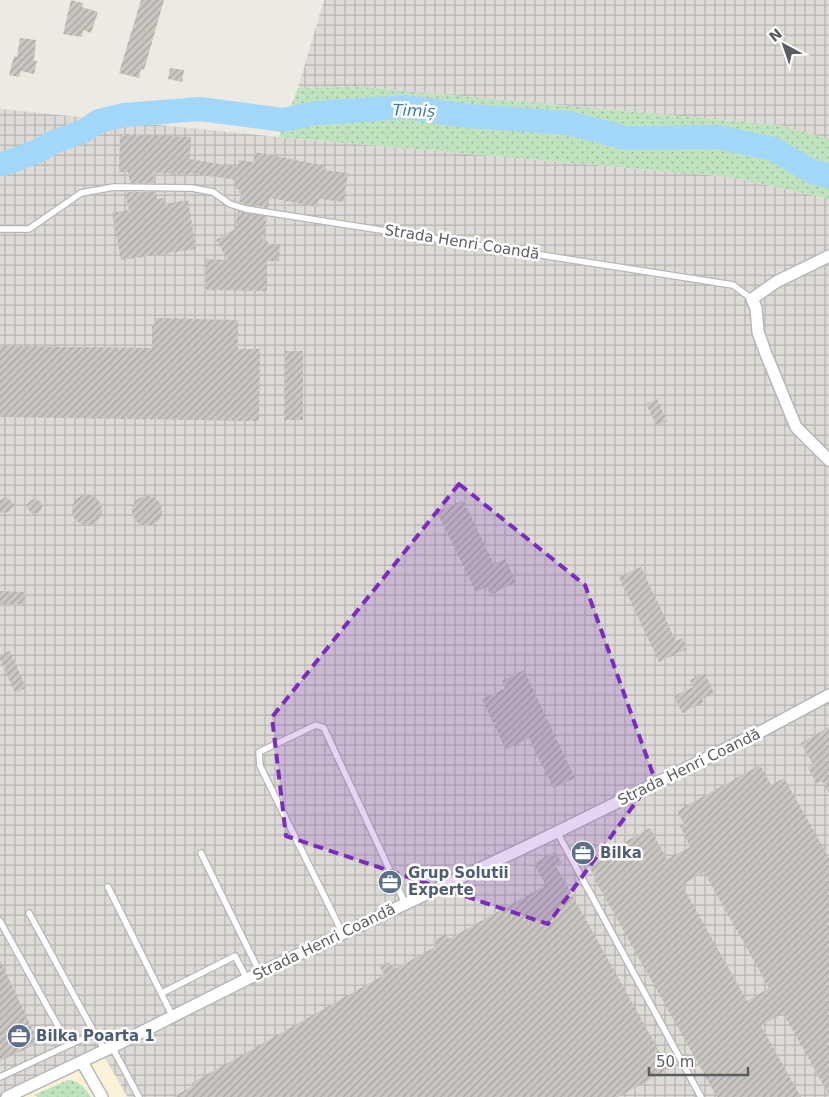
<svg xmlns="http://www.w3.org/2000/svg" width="829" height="1097" viewBox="0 0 829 1097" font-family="'DejaVu Sans',sans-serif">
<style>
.commercial{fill:#fcf2d7}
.industrial{fill:url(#industrial-grid)}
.grass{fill:url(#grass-dots)}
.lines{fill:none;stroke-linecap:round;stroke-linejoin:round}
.river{stroke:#a3d7fa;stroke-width:24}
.building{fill:url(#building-hatch);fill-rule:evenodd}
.service-casing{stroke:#b4b8bc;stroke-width:8}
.minor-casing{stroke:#b4b8bc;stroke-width:14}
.service{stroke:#fff;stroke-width:5.5}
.minor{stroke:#fff;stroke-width:11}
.marked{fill:#7b2cbf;fill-opacity:0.2;stroke:#7b2cbf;stroke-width:4;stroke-dasharray:10 6;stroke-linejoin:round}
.labels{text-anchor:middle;stroke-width:5;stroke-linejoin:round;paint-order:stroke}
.street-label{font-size:15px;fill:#5a5e62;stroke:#fff}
.service-label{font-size:15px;font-weight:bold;fill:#4e5e75;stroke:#fff;text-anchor:start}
.water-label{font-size:16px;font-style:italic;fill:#4278ab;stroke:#fff}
</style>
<defs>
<pattern id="industrial-grid" width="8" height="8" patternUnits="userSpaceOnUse" patternTransform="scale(1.25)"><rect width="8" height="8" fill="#dedbd6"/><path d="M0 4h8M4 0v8" fill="none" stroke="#b7b5b1"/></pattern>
<pattern id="grass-dots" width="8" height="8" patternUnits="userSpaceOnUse" patternTransform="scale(1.25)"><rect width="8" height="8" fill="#c0e3bf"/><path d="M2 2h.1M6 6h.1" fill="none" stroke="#9fbb9f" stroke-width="1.8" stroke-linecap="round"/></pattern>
<pattern id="building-hatch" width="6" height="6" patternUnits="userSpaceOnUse" patternTransform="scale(1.25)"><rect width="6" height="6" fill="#cac6c1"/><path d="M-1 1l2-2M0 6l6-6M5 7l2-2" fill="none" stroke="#a7a4a0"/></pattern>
</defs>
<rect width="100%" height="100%" fill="#eceae2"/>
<!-- commercial -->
<polygon class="commercial" points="101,1051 126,1097 8,1097"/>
<!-- industrial -->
<g class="industrial">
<polygon points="324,0 829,0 829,139 778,125 362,87 298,88"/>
<polygon points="0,109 279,137 730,177 829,199 829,1097 128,1097 101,1051 8,1097 0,1097"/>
</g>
<!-- grass -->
<g class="grass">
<polygon points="362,87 779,125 829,139 829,199 730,177 279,137 298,88"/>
<path d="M 68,1080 C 78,1080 86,1088 91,1097 L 38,1097 L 34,1095 Z"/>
</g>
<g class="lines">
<!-- river -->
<polyline class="river" points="0,164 7,163 40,150 53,142 82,132 99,121 124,115 200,109 283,120 317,113 406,107 468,116 568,123 626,138 718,137 773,149 813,172 829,176"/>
</g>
<!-- building -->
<g class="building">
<polygon points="71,0 83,3 82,7 98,12 91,33 83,30 82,37 63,34"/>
<polygon points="141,0 164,0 144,70 141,69 139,78 119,73"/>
<polygon points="20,38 36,40 34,60 37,61 34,74 21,71 19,77 9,75 14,56 17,57"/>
<polygon points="170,68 184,70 182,82 168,79"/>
<polygon points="120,134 191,137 190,159 238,167 239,160 253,162 255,152 325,166 324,170 348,173 344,202 319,199 318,207 270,198 268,208 247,204 239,202 241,193 238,193 239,189 235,189 236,180 189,173 189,174 153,173 155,183 130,183 128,172 119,172"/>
<polygon points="131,192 156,192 157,199 164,198 165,204 188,200 196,249 121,260 112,213 129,210 125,193"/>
<polygon points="238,211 267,217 263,241 268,241 268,244 280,244 279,261 267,261 267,291 206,290 206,259 228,260 216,240 235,229"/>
<polygon points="156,318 238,320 238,349 260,349 259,421 0,417 0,346 152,348 152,324 156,325"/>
<polygon points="285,351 303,351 303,420 284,420"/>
<polygon points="657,399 667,421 657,426 646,404"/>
<circle cx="87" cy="510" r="15"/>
<circle cx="147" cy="511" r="15"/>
<polygon points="5,498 9,499 14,505 9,512 0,513 0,500"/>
<polygon points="33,499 39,501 42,504 42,510 37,514 31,513 26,505"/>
<polygon points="463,500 494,564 505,559 516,582 490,595 487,587 476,592 437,512"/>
<polygon points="641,567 676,641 682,638 687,649 659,662 619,577"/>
<polygon points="0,591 25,592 25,604 0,604"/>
<polygon points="10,651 26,688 15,693 0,659 0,655"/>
<polygon points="524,670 575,778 553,788 529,738 506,750 482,699 506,688 502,681"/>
<polygon points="705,673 714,693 702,699 704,702 682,713 674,696 693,687 690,680"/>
<polygon points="829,727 829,793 822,781 817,784 808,768 813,765 801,743"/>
<path d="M 760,765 L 771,785 L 784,778 L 829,858 L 829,1095 L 783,1013 L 761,1026 L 801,1097 L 717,1097 L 595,880 L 596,879 L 587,863 L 650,828 L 667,859 L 690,847 L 680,826 L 684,824 L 677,811 ZM 704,872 L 769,988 L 747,1001 L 682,885 Z"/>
<polygon points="555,851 562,863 556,866 669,1069 618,1097 173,1097 193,1086 192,1083 384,975 380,967 389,962 395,969 437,946 434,940 446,934 449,939 546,885 534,864"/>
<polygon points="0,960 39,1043 0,1061"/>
</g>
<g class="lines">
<!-- service casing -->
<g class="service-casing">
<g id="service">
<polyline points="0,229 29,229 81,193 114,187 192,188 213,192 230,204 246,209 733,285 752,299"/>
<polyline points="557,832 701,1097"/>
<polyline points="201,853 260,973"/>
<polyline points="108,887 173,1017"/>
<polyline points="29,913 95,1034"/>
<polyline points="0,921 63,1035 68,1041 73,1043 95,1034 105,1050"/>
<polyline points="343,934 260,766 259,752 316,725 324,728 405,903"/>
<polyline points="162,993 235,956 247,979"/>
<polyline points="112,1047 139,1097"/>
<polyline points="0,1077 73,1043"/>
</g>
</g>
<!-- minor casing -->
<g class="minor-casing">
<g id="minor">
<polyline points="829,256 776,282 752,299 756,308 758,332 766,354 796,427 829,460"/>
<polyline points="82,1062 102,1097"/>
<polyline points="7,1097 112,1047 247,979 557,832 762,731 829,695"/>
</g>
</g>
<!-- service -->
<use href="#service" class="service"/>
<!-- minor -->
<use href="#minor" class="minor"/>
</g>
<!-- marked area -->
<path class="marked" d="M 459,484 L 585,585 L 654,777 L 548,924 L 286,836 L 272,717 Z"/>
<!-- icons -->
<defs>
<g id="office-disc" transform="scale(1.25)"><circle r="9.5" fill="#5c6f8a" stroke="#fff"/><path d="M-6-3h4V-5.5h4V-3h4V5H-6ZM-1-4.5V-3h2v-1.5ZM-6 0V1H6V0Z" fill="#fff"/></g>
</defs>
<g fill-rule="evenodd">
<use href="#office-disc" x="583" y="853"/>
<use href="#office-disc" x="390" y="882"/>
<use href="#office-disc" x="19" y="1036"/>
</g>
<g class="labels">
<!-- street labels -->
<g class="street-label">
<text transform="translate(462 242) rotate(9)" y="5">Strada Henri Coandă</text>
<text transform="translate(689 767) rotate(-26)" y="5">Strada Henri Coandă</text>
<text transform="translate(324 942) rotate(-26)" y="5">Strada Henri Coandă</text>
</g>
<!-- service labels -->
<g class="service-label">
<text x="600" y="858">Bilka</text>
<text x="408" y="878">Grup Solutii<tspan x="408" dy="17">Experte</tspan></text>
<text x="36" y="1041">Bilka Poarta 1</text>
</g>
<!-- water labels -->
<g class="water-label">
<text transform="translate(414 110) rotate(2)" y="6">Timiș</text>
</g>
</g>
<!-- north arrow -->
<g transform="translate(784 45) rotate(320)" stroke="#ffffff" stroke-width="4" paint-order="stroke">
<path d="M0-4L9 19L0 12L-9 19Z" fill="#5a5e62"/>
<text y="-8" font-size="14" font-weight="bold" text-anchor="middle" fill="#5a5e62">N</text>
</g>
<!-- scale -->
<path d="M649 1067v8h99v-8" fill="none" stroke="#5a5e62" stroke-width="2.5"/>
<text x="656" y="1067" font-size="15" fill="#5a5e62" stroke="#ffffff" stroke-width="4" paint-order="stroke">50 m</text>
</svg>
